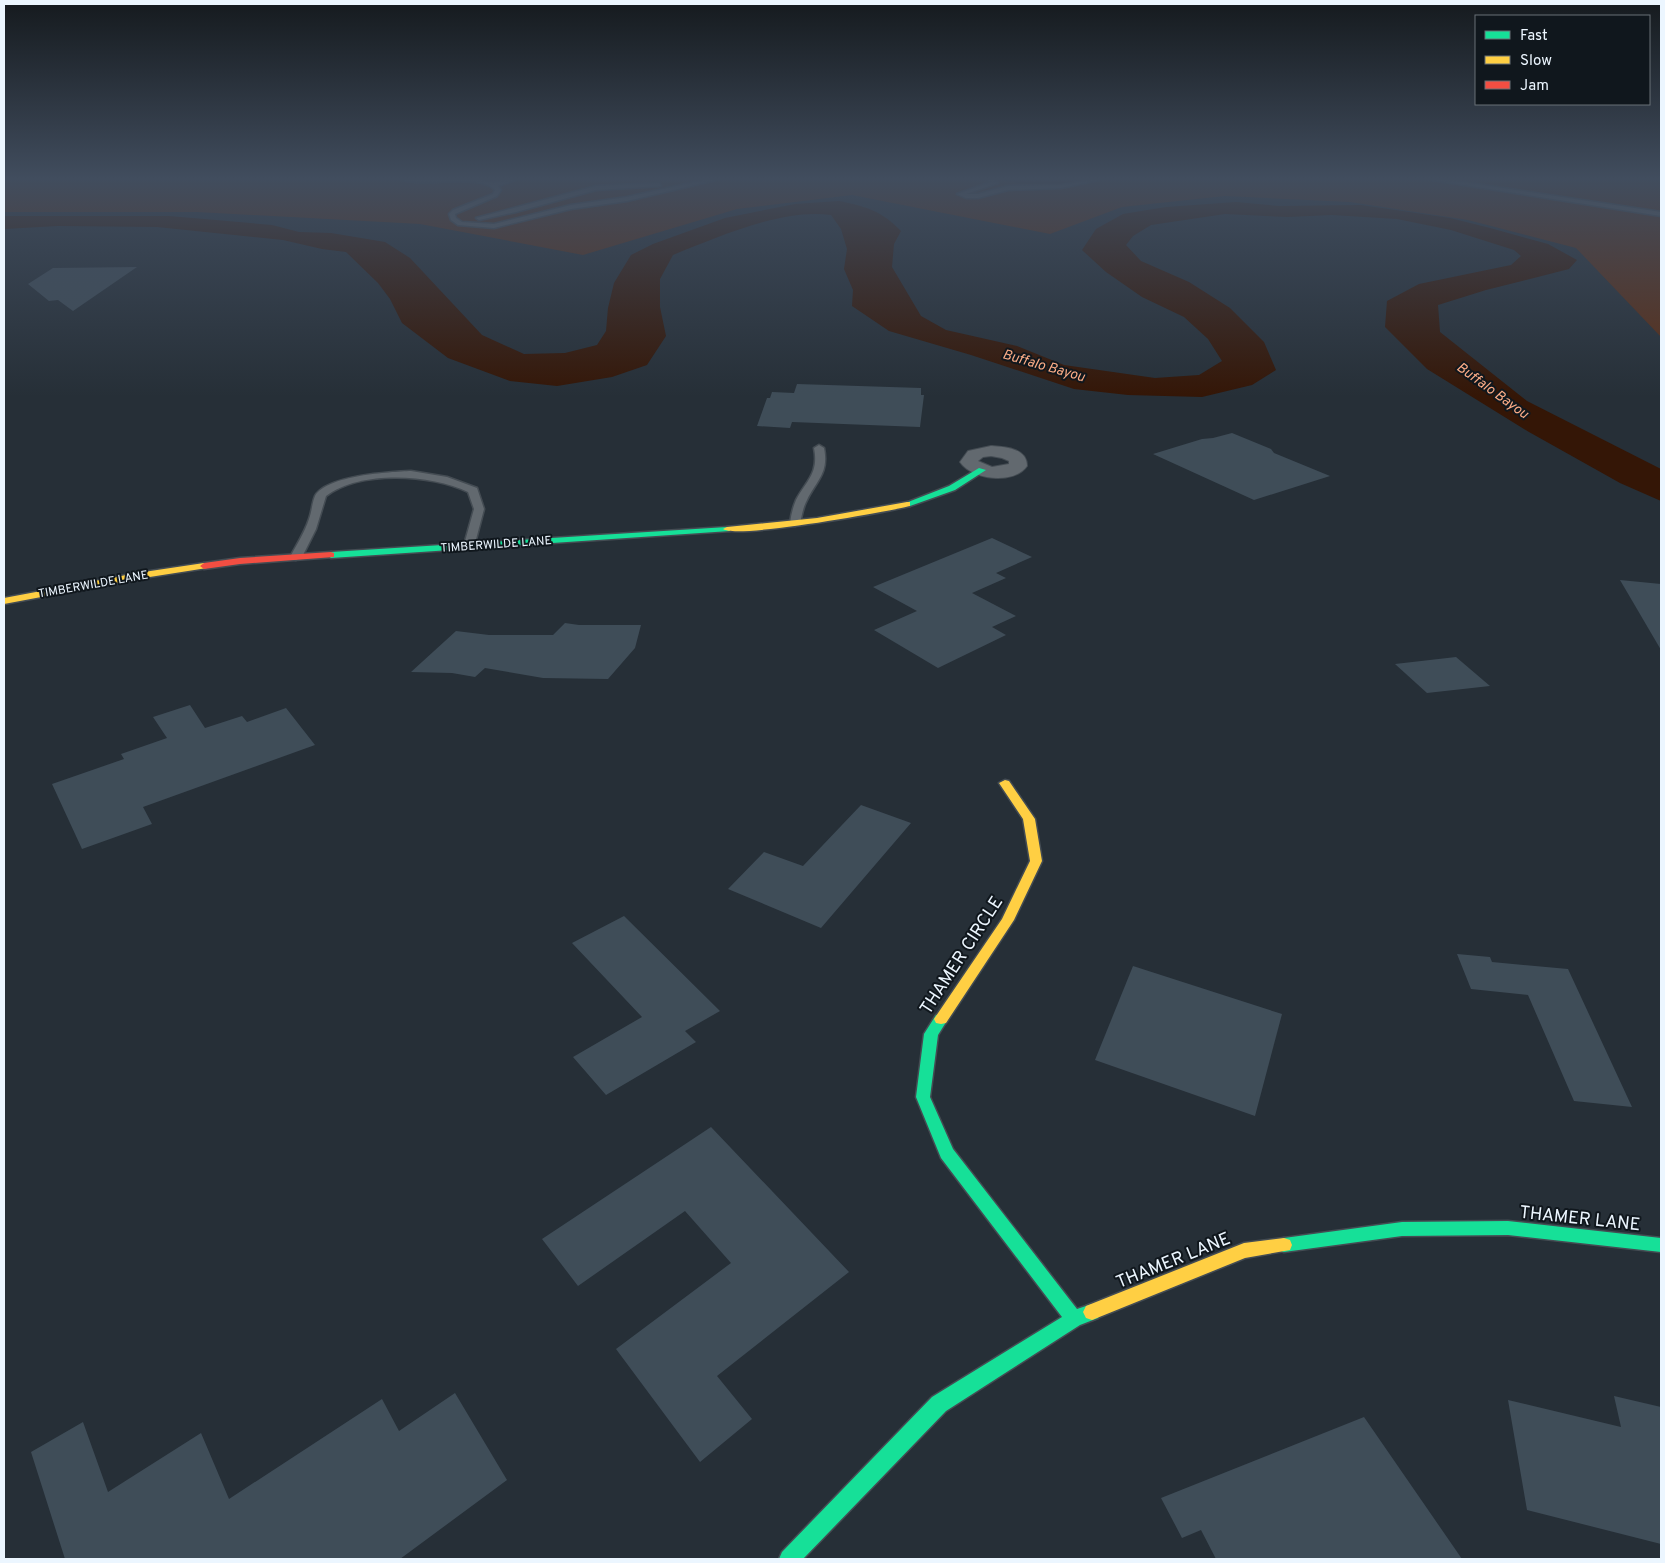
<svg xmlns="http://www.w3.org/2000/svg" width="1665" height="1563" viewBox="0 0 1665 1563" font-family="Overpass,sans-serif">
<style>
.green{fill:#5b2c13}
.water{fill:#341606}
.building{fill:#3f4d58}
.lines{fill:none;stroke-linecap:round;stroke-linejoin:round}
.lane-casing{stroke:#444c53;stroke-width:3}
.street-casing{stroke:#444c53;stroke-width:2}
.fast-casing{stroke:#444c53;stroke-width:3}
.slow-casing{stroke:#444c53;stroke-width:3}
.jam-casing{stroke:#444c53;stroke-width:3}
.lane{fill:#62696f;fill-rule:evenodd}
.street{fill:#62696f;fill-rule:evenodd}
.fast{fill:#16e098;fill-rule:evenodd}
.slow{fill:#ffcf43;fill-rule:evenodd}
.jam{fill:#f24e42;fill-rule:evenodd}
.labels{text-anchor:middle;stroke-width:4;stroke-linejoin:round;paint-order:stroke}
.far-street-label{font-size:12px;fill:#ecf6ff;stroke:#10171d}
.far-water-label{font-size:14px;font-style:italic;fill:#fdad87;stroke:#10171d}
.near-street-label{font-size:18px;fill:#ecf6ff;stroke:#10171d}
</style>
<rect width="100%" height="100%" fill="#262f37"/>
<!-- green -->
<polygon class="green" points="4,178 1661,178 1661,337 1576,248 1468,220 1350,202 1225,196 1122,207 1050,234 852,195 737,209 583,255 420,224 197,212 4,212"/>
<!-- water -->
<g class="water">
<path d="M 995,178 L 1086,178 C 1069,189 1014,185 995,178 Z"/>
<path d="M 839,201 C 865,206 882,211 901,231 L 894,244 L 892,267 L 921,316 L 946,330 L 1017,346 L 1064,365 L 1155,378 L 1199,375 L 1222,361 L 1208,339 L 1184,317 L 1142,297 L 1106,272 L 1082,250 L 1096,229 L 1123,214 L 1166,207 L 1236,202 L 1279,206 L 1361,205 L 1450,218 L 1490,228 L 1548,244 L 1577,260 L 1569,269 L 1486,290 L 1438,305 L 1440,332 L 1527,401 L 1661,469 L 1661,501 L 1620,483 L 1529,432 L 1427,369 L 1385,327 L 1387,301 L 1419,284 L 1511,265 L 1521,256 L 1514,250 L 1451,230 L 1397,219 L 1332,215 L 1287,217 L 1225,214 L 1151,225 L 1133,236 L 1126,245 L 1141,261 L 1189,282 L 1230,308 L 1264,342 L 1276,370 L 1252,385 L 1202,397 L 1128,395 L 1074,389 L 971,355 L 889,331 L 852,306 L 853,290 L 844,269 L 847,249 L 841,229 L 831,215 C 783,208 718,237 673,255 L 660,279 L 660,307 L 666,336 L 647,365 L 612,377 L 557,386 L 510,381 L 448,358 L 402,323 L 390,299 L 378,283 L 346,252 L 322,249 L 283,240 L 157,227 L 58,226 L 4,229 L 4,216 L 169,216 L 272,225 L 299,232 L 331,233 L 385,242 L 410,258 L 482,335 L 524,354 L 565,353 L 597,345 L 606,331 L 608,308 L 614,283 L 631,255 L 653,244 L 725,218 L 795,204 Z"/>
</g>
<!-- building -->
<g class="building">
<polygon points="137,267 73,311 58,300 49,301 28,284 53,268"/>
<polygon points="797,384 921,388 921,395 924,395 920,427 792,422 790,428 757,426 767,398 770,398 772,392 794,393"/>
<polygon points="1232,433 1271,449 1274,453 1330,476 1254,500 1153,454 1202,439 1213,438"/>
<polygon points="992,538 1032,557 996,573 1006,578 972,593 1016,616 992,627 1006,635 938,668 874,630 917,611 873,587"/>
<polygon points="1620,580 1661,584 1661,650"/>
<polygon points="565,623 579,625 641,625 635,648 608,679 543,678 485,668 475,677 452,673 411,672 456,631 489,635 553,635"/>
<polygon points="1456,657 1490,686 1427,693 1395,664"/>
<polygon points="190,705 205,728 242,716 247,722 286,708 315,745 143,807 152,824 82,849 52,784 124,759 121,754 167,738 153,717"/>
<polygon points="861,805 911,823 821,928 728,889 764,852 803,866"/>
<polygon points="624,916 720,1011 685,1031 696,1042 606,1095 573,1057 642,1017 572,943"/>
<polygon points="1457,954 1490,957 1492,962 1568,969 1632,1107 1574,1101 1528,995 1471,989"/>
<polygon points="1133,966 1282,1014 1255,1116 1095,1060"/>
<polygon points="711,1127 849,1272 717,1376 752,1419 700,1462 616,1349 731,1263 685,1211 578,1286 542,1239"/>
<polygon points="455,1393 507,1480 400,1559 65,1559 31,1452 83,1422 108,1492 201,1433 229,1499 382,1399 399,1431"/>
<polygon points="1614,1396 1661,1407 1661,1544 1527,1510 1508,1400 1621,1427"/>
<polygon points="1364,1417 1462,1559 1216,1559 1201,1530 1182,1538 1161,1498"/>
</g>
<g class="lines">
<!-- lane casing -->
<g class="lane-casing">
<g id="lane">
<path d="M 396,178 L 470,178 L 494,183 L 511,178 L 520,178 L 498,186 L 501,190 L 497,196 L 455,214 L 456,218 L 462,222 L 494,224 L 571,205 L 627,197 L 713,178 L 724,178 L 627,201 L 571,209 L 494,228 L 458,225 L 451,220 L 449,214 L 453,210 L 493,194 L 495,190 C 481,172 419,189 396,178 Z"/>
<polygon points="986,178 993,178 998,183 966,194 978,194 1008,186 1061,185 1107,178 1061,188 1008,190 978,198 966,198 957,194 991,182"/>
<polygon points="1420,178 1436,178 1661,212 1661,216"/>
<polygon points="659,183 661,186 596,190 516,212 479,220 476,218 596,186"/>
<path d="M 819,445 L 824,448 C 829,473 817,480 807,500 C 803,507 802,515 800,523 L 795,526 L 791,525 L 790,523 C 791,515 793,507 796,500 C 807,480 819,473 814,448 Z"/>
<path d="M 411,471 L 447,477 L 477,488 L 484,509 L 474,547 L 466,547 L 464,545 L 474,509 L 468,492 C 431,474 360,470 326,496 L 316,529 L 302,557 L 296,560 L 292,559 L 290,557 C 297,544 305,532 309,519 C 312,511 312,503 315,496 C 327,475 390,472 411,471 Z"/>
</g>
</g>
<!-- street casing -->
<g class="street-casing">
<path id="street" d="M 991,446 C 1005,447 1027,448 1027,466 C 1014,485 972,480 960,462 L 968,451 ZM 991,456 L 1002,458 L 1009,461 L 1009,464 L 992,467 L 978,461 L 983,457 Z"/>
</g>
<!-- fast casing -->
<g class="fast-casing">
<g id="fast">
<polygon points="979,468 986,470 955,490 910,506 903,504 949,486"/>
<polygon points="727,527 730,527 730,531 331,558 327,555 331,552"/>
<polygon points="941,1014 946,1015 948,1019 938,1035 930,1097 953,1149 1077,1309 1092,1304 1098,1306 1101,1312 1098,1318 1080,1325 946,1411 803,1559 779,1559 782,1552 932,1397 1062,1317 941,1158 916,1097 924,1034 936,1015"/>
<polygon points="1508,1221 1661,1238 1661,1252 1508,1235 1402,1236 1284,1252 1278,1250 1276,1245 1278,1240 1284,1238 1402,1222"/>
</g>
</g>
<!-- slow casing -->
<g class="slow-casing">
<g id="slow">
<path d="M 907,502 L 910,502 L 910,506 C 886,512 736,539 723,529 L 727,527 L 817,518 Z"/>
<polygon points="204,563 208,566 207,568 137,579 4,604 4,598 137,573"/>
<polygon points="1005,780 1009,781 1035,819 1042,861 1014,920 946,1023 941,1024 936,1023 934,1019 1002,919 1030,861 1023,819 999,783"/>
<polygon points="1284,1238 1290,1240 1292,1245 1290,1250 1245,1258 1092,1320 1086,1318 1083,1312 1086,1306 1244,1243"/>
</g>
</g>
<!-- jam casing -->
<g class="jam-casing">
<polygon id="jam" points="331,552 334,553 334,557 240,564 204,569 200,566 204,563 240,558"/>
</g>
<!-- lane -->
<use href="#lane" class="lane"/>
<!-- street -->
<use href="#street" class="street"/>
<!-- fast -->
<use href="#fast" class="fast"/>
<!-- slow -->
<use href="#slow" class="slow"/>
<!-- jam -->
<use href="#jam" class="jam"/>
</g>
<!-- sky -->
<linearGradient id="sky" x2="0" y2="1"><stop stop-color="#151a1e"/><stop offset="0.45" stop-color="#414d5e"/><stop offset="1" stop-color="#414d5e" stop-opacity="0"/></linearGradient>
<rect width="1665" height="397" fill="url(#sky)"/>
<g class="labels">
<!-- far-street labels -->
<g class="far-street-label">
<text transform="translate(496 544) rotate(-4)" y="4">TIMBERWILDE LANE</text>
<text transform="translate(93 584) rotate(-10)" y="4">TIMBERWILDE LANE</text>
</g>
<!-- far-water labels -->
<g class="far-water-label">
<text transform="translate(1044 365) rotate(16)" y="5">Buffalo Bayou</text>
<text transform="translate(1493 390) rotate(36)" y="5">Buffalo Bayou</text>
</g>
<!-- near-street labels -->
<g class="near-street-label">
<text transform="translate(961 955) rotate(-57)" y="6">THAMER CIRCLE</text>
<text transform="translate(1580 1218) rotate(6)" y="6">THAMER LANE</text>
<text transform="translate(1173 1260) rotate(-22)" y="6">THAMER LANE</text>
</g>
</g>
<!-- border -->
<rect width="1665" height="1563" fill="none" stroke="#ecf6ff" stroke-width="10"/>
<!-- legend -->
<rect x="1475" y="15" width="175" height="90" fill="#10171d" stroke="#687077"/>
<rect x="1485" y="31" width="25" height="8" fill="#16e098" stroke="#687077"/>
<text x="1520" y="40" font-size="15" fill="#ecf6ff">Fast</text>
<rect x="1485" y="56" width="25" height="8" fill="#ffcf43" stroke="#687077"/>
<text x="1520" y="65" font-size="15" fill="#ecf6ff">Slow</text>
<rect x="1485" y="81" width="25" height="8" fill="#f24e42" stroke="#687077"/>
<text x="1520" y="90" font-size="15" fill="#ecf6ff">Jam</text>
</svg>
